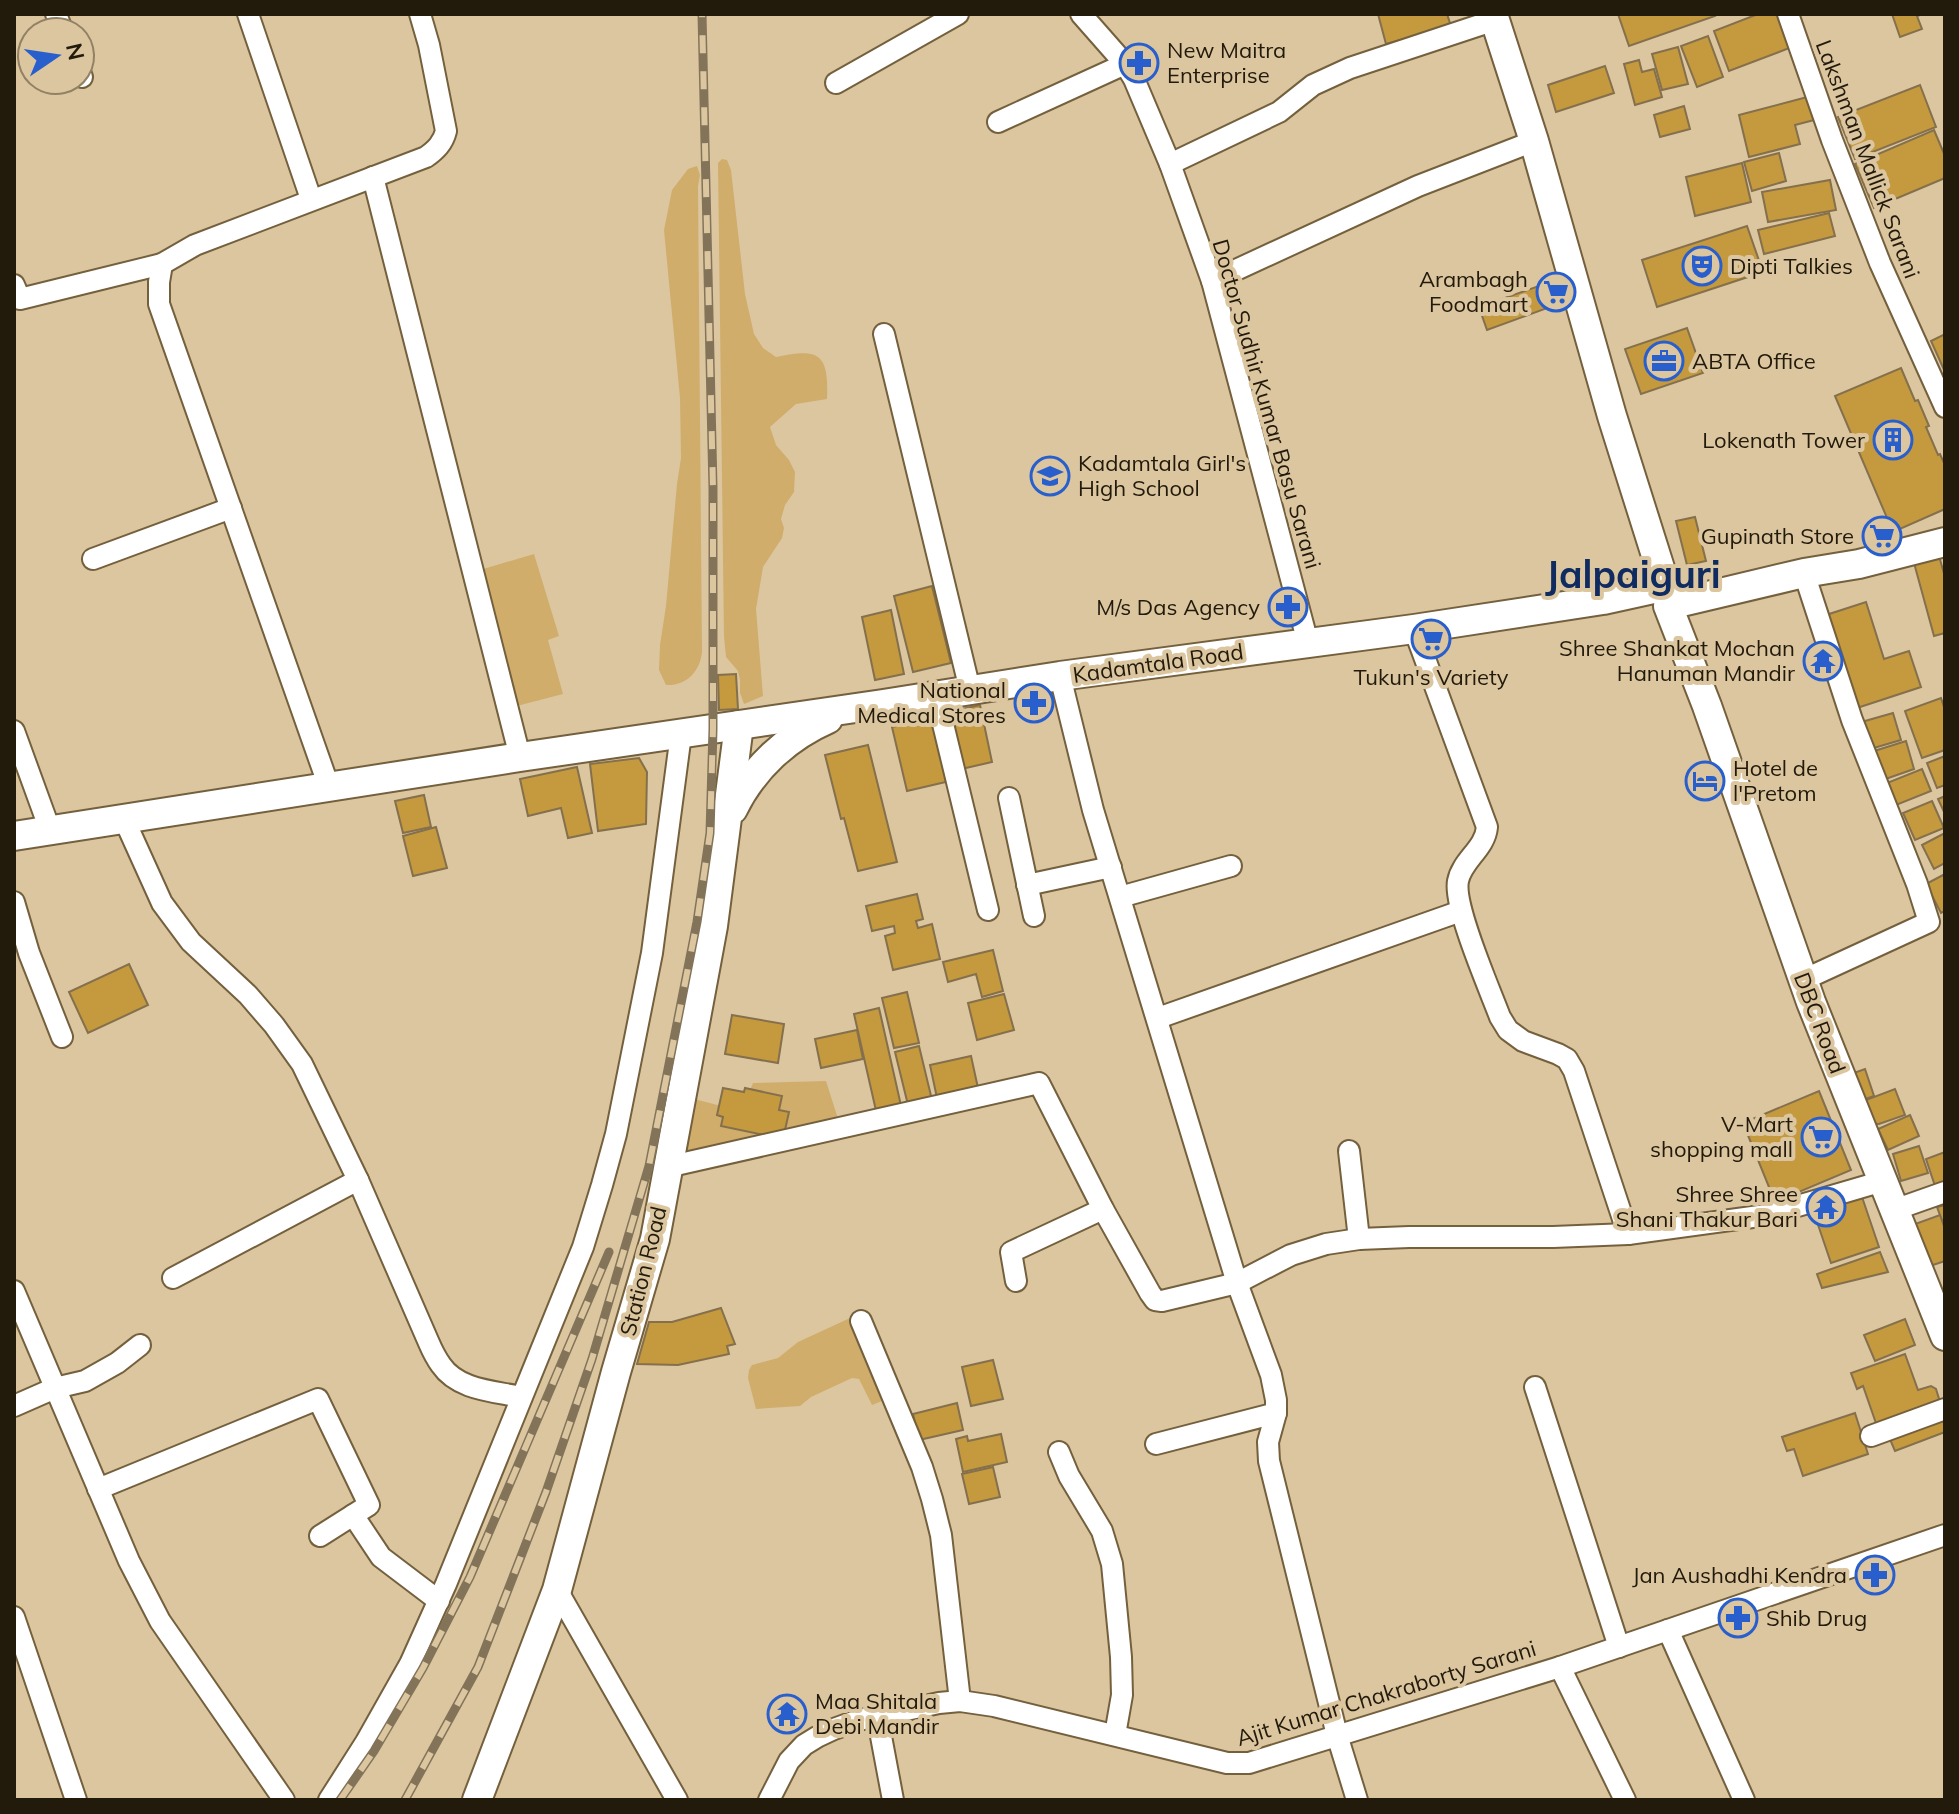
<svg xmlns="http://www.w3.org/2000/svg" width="1959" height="1814" viewBox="0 0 1959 1814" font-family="Mulish,sans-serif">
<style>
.green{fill:#d0ad6b}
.building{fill:#c5993e;stroke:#84704c;stroke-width:2}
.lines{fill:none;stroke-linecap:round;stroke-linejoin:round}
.street-casing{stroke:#74603d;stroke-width:24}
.secondary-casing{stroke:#74603d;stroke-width:32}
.street{stroke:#fff;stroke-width:20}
.secondary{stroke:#fff;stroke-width:28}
.rail-casing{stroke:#837459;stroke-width:9}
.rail{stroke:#dcc6a0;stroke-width:6;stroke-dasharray:18;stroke-linecap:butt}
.labels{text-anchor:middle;stroke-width:8;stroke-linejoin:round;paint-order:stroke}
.poi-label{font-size:22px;fill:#221a0b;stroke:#dcc6a0;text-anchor:end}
.street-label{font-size:22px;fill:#221a0b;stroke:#dcc6a0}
.town-label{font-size:38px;font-weight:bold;fill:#102b60;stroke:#dcc6a0}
</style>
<rect width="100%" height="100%" fill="#dcc6a0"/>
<!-- green -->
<g class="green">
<path d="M 722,159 L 727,160 L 731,170 L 745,294 L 754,334 L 763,348 L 776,357 C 819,348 829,353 827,399 L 796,404 L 770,427 L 776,445 L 789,460 L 795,472 L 794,492 L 785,505 L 781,519 L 784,528 L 782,538 L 763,567 L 756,609 L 763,696 L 744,704 L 740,693 L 740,680 L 738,671 L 726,657 L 724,637 L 718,163 Z"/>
<path d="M 697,166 L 700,175 L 698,186 L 702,652 C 700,671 687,686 666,685 L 659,670 L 660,645 L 666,606 L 677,484 L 681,458 L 680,398 L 664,230 L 672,190 L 688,169 Z"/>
<polygon points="534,554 559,636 548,640 563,694 513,707 480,570"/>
<polygon points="826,1081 840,1125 680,1162 694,1099 741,1111 753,1083"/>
<polygon points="850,1318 853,1318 887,1399 872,1405 859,1379 852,1378 811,1397 800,1406 756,1409 748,1378 749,1370 752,1365 778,1358 798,1342"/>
</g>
<!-- building -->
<g class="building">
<polygon points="1378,14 1447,14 1451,26 1386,44"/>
<polygon points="1618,14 1714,14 1715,16 1629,46"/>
<polygon points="1758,14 1779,14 1792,47 1729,71 1714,31"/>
<polygon points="1892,14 1923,14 1917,16 1922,29 1900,37"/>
<polygon points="1708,36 1723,77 1697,87 1681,46"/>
<polygon points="1678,47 1688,84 1662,90 1652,54"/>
<polygon points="1639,60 1642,72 1654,69 1662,97 1635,105 1624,64"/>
<polygon points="1605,66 1614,93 1556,112 1548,85"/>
<polygon points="1920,85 1936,127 1855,159 1838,117"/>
<polygon points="1811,96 1818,119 1795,125 1800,144 1749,157 1739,115"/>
<polygon points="1684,106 1690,129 1660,137 1654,115"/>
<polygon points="1934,130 1945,156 1945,178 1874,208 1855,164"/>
<polygon points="1779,153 1786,181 1752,191 1744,162"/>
<polygon points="1742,163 1751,202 1695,216 1686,177"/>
<polygon points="1830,180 1836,210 1768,222 1762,192"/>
<polygon points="1829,213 1835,236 1764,254 1758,230"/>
<polygon points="1747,226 1763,272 1657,307 1642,260"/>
<polygon points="1553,281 1561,303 1487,330 1479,307"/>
<polygon points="1687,328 1703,373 1641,394 1625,349"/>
<polygon points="1945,334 1945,372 1931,341"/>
<polygon points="1901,368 1915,401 1918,400 1929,426 1926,427 1938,455 1940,454 1945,465 1945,509 1893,532 1835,396"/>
<polygon points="1695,517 1706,561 1687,565 1676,521"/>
<polygon points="1939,556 1945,577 1945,633 1934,636 1914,563"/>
<polygon points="932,586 951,663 913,672 894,596"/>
<polygon points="1866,602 1884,659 1909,651 1921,687 1854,709 1823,616"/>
<polygon points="891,610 904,674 875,680 862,617"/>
<polygon points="736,674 738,709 719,710 718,675"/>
<polygon points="1941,698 1945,710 1945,750 1922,758 1905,711"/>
<polygon points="980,705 992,762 957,770 945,713"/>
<polygon points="1893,713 1901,740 1867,750 1858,723"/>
<polygon points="936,717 950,781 907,791 892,727"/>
<polygon points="1906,741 1914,769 1880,781 1871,752"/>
<polygon points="868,745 897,862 858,871 844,818 841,819 825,755"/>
<polygon points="1945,756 1945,785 1937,788 1927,763"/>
<polygon points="639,758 647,772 646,824 598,831 590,764"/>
<polygon points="577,767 592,833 568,838 561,808 528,816 520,779"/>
<polygon points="1922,769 1931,791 1891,807 1882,785"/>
<polygon points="424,795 431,827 403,833 395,801"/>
<polygon points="1945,796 1945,814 1938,799"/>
<polygon points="1932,801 1944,828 1915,840 1903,813"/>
<polygon points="436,827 447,868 413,876 403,836"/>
<polygon points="1945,833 1945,863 1934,869 1922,845"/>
<polygon points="1945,874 1945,911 1941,913 1926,884"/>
<polygon points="917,894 923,919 916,921 918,928 932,924 940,959 893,970 885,936 895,933 894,926 872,931 866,906"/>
<polygon points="993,950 1003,991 982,997 976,974 948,982 943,962"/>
<polygon points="129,964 148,1005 88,1033 69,992"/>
<polygon points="907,992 919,1043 894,1048 882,998"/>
<polygon points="1004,994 1014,1030 977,1040 968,1003"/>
<polygon points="879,1008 902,1110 877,1115 854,1014"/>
<polygon points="732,1015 784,1024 778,1063 725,1054"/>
<polygon points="857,1030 863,1059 821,1068 815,1039"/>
<polygon points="919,1046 932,1100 908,1105 895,1052"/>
<polygon points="971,1056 978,1088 937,1098 930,1065"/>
<polygon points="1865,1069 1874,1096 1857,1102 1848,1075"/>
<polygon points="723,1088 744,1092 745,1088 782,1096 779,1110 789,1112 783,1139 721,1126 723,1117 717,1115"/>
<polygon points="1895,1089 1905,1115 1879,1124 1865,1123 1858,1103"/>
<polygon points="1819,1091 1851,1170 1775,1202 1743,1123"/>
<polygon points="1910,1115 1919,1136 1888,1150 1878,1129"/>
<polygon points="1919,1146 1928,1173 1901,1181 1893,1154"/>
<polygon points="1945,1152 1945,1182 1935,1186 1926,1159"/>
<polygon points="1861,1194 1879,1247 1831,1263 1813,1210"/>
<polygon points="1945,1205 1945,1229 1937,1207"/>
<polygon points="1940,1215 1945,1229 1945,1261 1930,1266 1915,1224"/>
<polygon points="1880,1252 1888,1272 1822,1288 1817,1274"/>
<polygon points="721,1308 735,1344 727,1346 729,1354 678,1365 637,1364 649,1322 672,1322"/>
<polygon points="1905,1319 1915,1345 1875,1361 1864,1335"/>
<polygon points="1905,1354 1918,1390 1931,1386 1936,1389 1940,1402 1878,1429 1863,1386 1857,1389 1851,1373"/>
<polygon points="993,1360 1003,1399 971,1406 962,1367"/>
<polygon points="957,1403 963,1430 919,1440 913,1414"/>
<polygon points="1855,1413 1868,1454 1803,1476 1794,1449 1787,1451 1782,1437"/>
<polygon points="1942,1416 1945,1423 1945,1432 1895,1451 1889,1437"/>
<polygon points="1001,1434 1007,1462 963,1472 956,1439 967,1436 968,1441"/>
<polygon points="993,1467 1000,1497 969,1504 962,1474"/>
</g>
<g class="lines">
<!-- street casing -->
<g class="street-casing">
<g id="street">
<polyline points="56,14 63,32"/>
<polyline points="248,14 311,199"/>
<polyline points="1081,14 1125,64 1134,79 1170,164 1212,281 1308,643"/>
<polyline points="1788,14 1832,140 1880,263 1945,407"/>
<polyline points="80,72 82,77"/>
<polyline points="836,83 958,14"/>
<polyline points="998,122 1125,64"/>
<polyline points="1170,164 1279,112 1313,85 1350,68 1495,20"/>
<polyline points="373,177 520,757"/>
<polyline points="1212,281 1418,186 1534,141"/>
<polyline points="14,285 20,299 162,264"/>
<polyline points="884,334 970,690"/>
<polyline points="93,559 231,508"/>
<path d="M 1414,629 L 1487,827 C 1485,849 1462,860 1458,881 C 1453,906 1490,990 1500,1017 L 1508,1030 L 1523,1041 L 1558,1054 L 1567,1059 L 1574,1071 L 1628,1234"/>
<polyline points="1060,676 1093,810 1237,1283 1271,1375 1276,1400 1276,1413 1268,1442 1269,1461 1337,1735 1357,1800"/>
<polyline points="936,695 988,910"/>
<polyline points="14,731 50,830"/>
<path d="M 329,787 L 159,304 L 159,282 L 162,264 L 195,245 L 426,157 C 436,150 443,143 446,131 L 429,45 L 420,14"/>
<polyline points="1009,798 1034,916"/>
<path d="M 124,819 L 162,903 L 191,942 L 248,995 L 274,1025 L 302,1064 L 358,1180 L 429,1343 C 432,1350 436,1358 441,1365 C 458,1390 493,1391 521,1397"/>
<polyline points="1027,885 1111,867"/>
<polyline points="1120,897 1231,866"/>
<polyline points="14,902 29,953 62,1037"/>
<polyline points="1803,980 1929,922 1917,884 1852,720 1804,573"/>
<polyline points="1158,1018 1461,911"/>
<polyline points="1349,1151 1359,1239"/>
<polyline points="667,1167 1039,1083 1103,1209 1150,1293 1155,1300 1162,1301 1237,1283 1291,1255 1326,1244 1359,1239 1409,1237 1553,1237 1628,1234 1767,1215 1883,1181"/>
<polyline points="1894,1210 1945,1192"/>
<polyline points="173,1278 358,1180"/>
<polyline points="1016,1281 1011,1252 1103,1209"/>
<polyline points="14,1291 129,1561 160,1621 284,1800"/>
<polyline points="861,1321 922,1467 932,1499 941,1535 960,1701"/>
<polyline points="1535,1387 1619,1647"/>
<polyline points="14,1406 55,1388 85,1381 117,1363 140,1345"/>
<polyline points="1871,1436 1945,1409"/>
<polyline points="1156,1444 1276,1413"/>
<polyline points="1059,1452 1069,1476 1102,1531 1112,1564 1121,1657 1122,1695 1115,1735"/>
<polyline points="98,1489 318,1399 369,1505 320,1536"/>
<polyline points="353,1515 381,1557 439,1601"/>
<polyline points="557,1590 677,1800"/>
<polyline points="14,1617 76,1800"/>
<polyline points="1668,1630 1744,1800"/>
<polyline points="1560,1667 1625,1800"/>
<polyline points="877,1715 893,1800"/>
<polyline points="329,1800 366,1742 410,1664 446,1584 583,1247 602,1185 616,1134 652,953 681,734"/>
<polyline points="769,1800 789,1761 804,1745 817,1737 834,1729 859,1720 939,1703 960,1701 994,1706 1227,1763 1249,1763 1560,1667 1945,1535"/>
</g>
</g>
<!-- secondary casing -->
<g class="secondary-casing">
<g id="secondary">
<polyline points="1493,14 1534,141 1612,416 1665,584"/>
<polyline points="1682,602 1804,573 1859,564 1945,542"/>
<polyline points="1668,606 1707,706 1811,1002 1945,1336"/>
<path d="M 733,809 C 753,768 787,737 828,719"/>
<polyline points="14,836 520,757 883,704 1060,676 1414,629 1603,600 1662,587"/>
<polyline points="477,1800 557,1590 616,1372 655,1239 713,926 739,725"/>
</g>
</g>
<!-- street -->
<use href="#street" class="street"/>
<!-- secondary -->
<use href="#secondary" class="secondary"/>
<!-- rail casing -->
<g class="rail-casing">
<g id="rail">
<polyline points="340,1800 374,1751 423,1668 470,1577 609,1252"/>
<polyline points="405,1800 478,1667 546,1492 592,1359 649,1166 697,922 710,833 713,729 713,488 702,14"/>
</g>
</g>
<!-- rail -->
<use href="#rail" class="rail"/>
</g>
<!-- icons -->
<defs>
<g id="pharmacy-ring" transform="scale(2)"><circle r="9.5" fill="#dcc6a0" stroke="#295fcd" stroke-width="1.5"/><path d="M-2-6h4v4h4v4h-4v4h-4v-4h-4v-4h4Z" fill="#295fcd"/></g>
<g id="theatre-ring" transform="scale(2)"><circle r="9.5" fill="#dcc6a0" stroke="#295fcd" stroke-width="1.5"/><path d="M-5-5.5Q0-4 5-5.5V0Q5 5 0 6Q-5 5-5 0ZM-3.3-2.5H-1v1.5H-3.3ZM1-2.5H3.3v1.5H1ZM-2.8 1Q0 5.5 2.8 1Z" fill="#295fcd"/></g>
<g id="supermarket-ring" transform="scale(2)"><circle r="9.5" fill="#dcc6a0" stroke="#295fcd" stroke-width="1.5"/><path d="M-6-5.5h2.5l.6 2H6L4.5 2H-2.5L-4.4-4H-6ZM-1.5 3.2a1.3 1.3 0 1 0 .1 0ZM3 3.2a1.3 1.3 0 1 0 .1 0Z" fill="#295fcd"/></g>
<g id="office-ring" transform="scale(2)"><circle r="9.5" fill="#dcc6a0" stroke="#295fcd" stroke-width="1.5"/><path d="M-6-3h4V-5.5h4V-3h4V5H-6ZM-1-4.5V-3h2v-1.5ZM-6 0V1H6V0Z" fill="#295fcd"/></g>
<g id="building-ring" transform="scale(2)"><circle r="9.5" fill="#dcc6a0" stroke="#295fcd" stroke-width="1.5"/><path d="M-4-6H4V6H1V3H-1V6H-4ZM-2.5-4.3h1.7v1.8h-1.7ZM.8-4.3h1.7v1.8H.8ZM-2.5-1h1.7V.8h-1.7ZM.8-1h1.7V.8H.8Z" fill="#295fcd"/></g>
<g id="school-ring" transform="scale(2)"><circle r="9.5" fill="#dcc6a0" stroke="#295fcd" stroke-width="1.5"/><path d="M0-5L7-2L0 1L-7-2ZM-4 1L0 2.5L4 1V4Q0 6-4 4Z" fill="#295fcd"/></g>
<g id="temple-ring" transform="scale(2)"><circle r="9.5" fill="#dcc6a0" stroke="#295fcd" stroke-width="1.5"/><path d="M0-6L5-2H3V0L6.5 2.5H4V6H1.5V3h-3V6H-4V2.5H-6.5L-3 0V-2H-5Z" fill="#295fcd"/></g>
<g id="hotel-ring" transform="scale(2)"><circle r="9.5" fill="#dcc6a0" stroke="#295fcd" stroke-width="1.5"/><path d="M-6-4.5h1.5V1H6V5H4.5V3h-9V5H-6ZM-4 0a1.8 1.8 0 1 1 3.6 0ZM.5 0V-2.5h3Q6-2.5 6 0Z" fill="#295fcd"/></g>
</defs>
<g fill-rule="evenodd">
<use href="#pharmacy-ring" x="1139" y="63"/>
<use href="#theatre-ring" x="1702" y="266"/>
<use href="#supermarket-ring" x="1556" y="292"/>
<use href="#office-ring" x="1664" y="361"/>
<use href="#building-ring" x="1893" y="440"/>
<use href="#school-ring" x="1050" y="476"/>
<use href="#supermarket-ring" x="1882" y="536"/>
<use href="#pharmacy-ring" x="1288" y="607"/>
<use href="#supermarket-ring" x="1431" y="639"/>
<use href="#temple-ring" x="1823" y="661"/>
<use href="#pharmacy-ring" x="1034" y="703"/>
<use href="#hotel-ring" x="1705" y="781"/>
<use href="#supermarket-ring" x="1821" y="1137"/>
<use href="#temple-ring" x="1826" y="1207"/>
<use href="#pharmacy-ring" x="1875" y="1575"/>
<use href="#pharmacy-ring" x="1738" y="1618"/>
<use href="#temple-ring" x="787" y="1714"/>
</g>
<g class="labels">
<!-- poi labels -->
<g class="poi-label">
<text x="1167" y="58" text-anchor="start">New Maitra<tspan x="1167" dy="25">Enterprise</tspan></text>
<text x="1730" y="274" text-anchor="start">Dipti Talkies</text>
<text x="1528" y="287">Arambagh<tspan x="1528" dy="25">Foodmart</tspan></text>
<text x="1692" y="369" text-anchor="start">ABTA Office</text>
<text x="1865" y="448">Lokenath Tower</text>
<text x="1078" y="471" text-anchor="start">Kadamtala Girl's<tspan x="1078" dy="25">High School</tspan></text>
<text x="1854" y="544">Gupinath Store</text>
<text x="1260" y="615">M/s Das Agency</text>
<text x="1795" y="656">Shree Shankat Mochan<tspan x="1795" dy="25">Hanuman Mandir</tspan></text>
<text x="1431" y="685" text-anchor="middle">Tukun's Variety</text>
<text x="1006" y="698">National<tspan x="1006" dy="25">Medical Stores</tspan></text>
<text x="1733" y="776" text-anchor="start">Hotel de<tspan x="1733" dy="25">l'Pretom</tspan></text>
<text x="1793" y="1132">V-Mart<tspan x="1793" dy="25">shopping mall</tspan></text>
<text x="1798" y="1202">Shree Shree<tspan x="1798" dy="25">Shani Thakur Bari</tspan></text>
<text x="1847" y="1583">Jan Aushadhi Kendra</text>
<text x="1766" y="1626" text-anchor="start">Shib Drug</text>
<text x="815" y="1709" text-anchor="start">Maa Shitala<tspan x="815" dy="25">Debi Mandir</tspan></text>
</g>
<!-- street labels -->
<g class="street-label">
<text transform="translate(1868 159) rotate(69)" y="8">Lakshman Mallick Sarani</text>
<text transform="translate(1267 404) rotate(74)" y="8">Doctor Sudhir Kumar Basu Sarani</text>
<text transform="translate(1158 663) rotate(-8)" y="8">Kadamtala Road</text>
<text transform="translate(1820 1023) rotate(69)" y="8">DBC Road</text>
<text transform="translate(643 1271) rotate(-76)" y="8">Station Road</text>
<text transform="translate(1386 1693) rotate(-17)" y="8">Ajit Kumar Chakraborty Sarani</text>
</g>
<!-- town labels -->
<g class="town-label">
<text x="1633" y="588">Jalpaiguri</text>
</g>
</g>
<!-- border -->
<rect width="1959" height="1814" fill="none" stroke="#221a0b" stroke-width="32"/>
<!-- north arrow -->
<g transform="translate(56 56) rotate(77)"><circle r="38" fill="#dcc6a0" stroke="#928164" stroke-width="2"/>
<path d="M0-6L14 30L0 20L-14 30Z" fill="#295fcd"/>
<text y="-12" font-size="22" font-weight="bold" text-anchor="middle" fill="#221a0b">N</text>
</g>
</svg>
